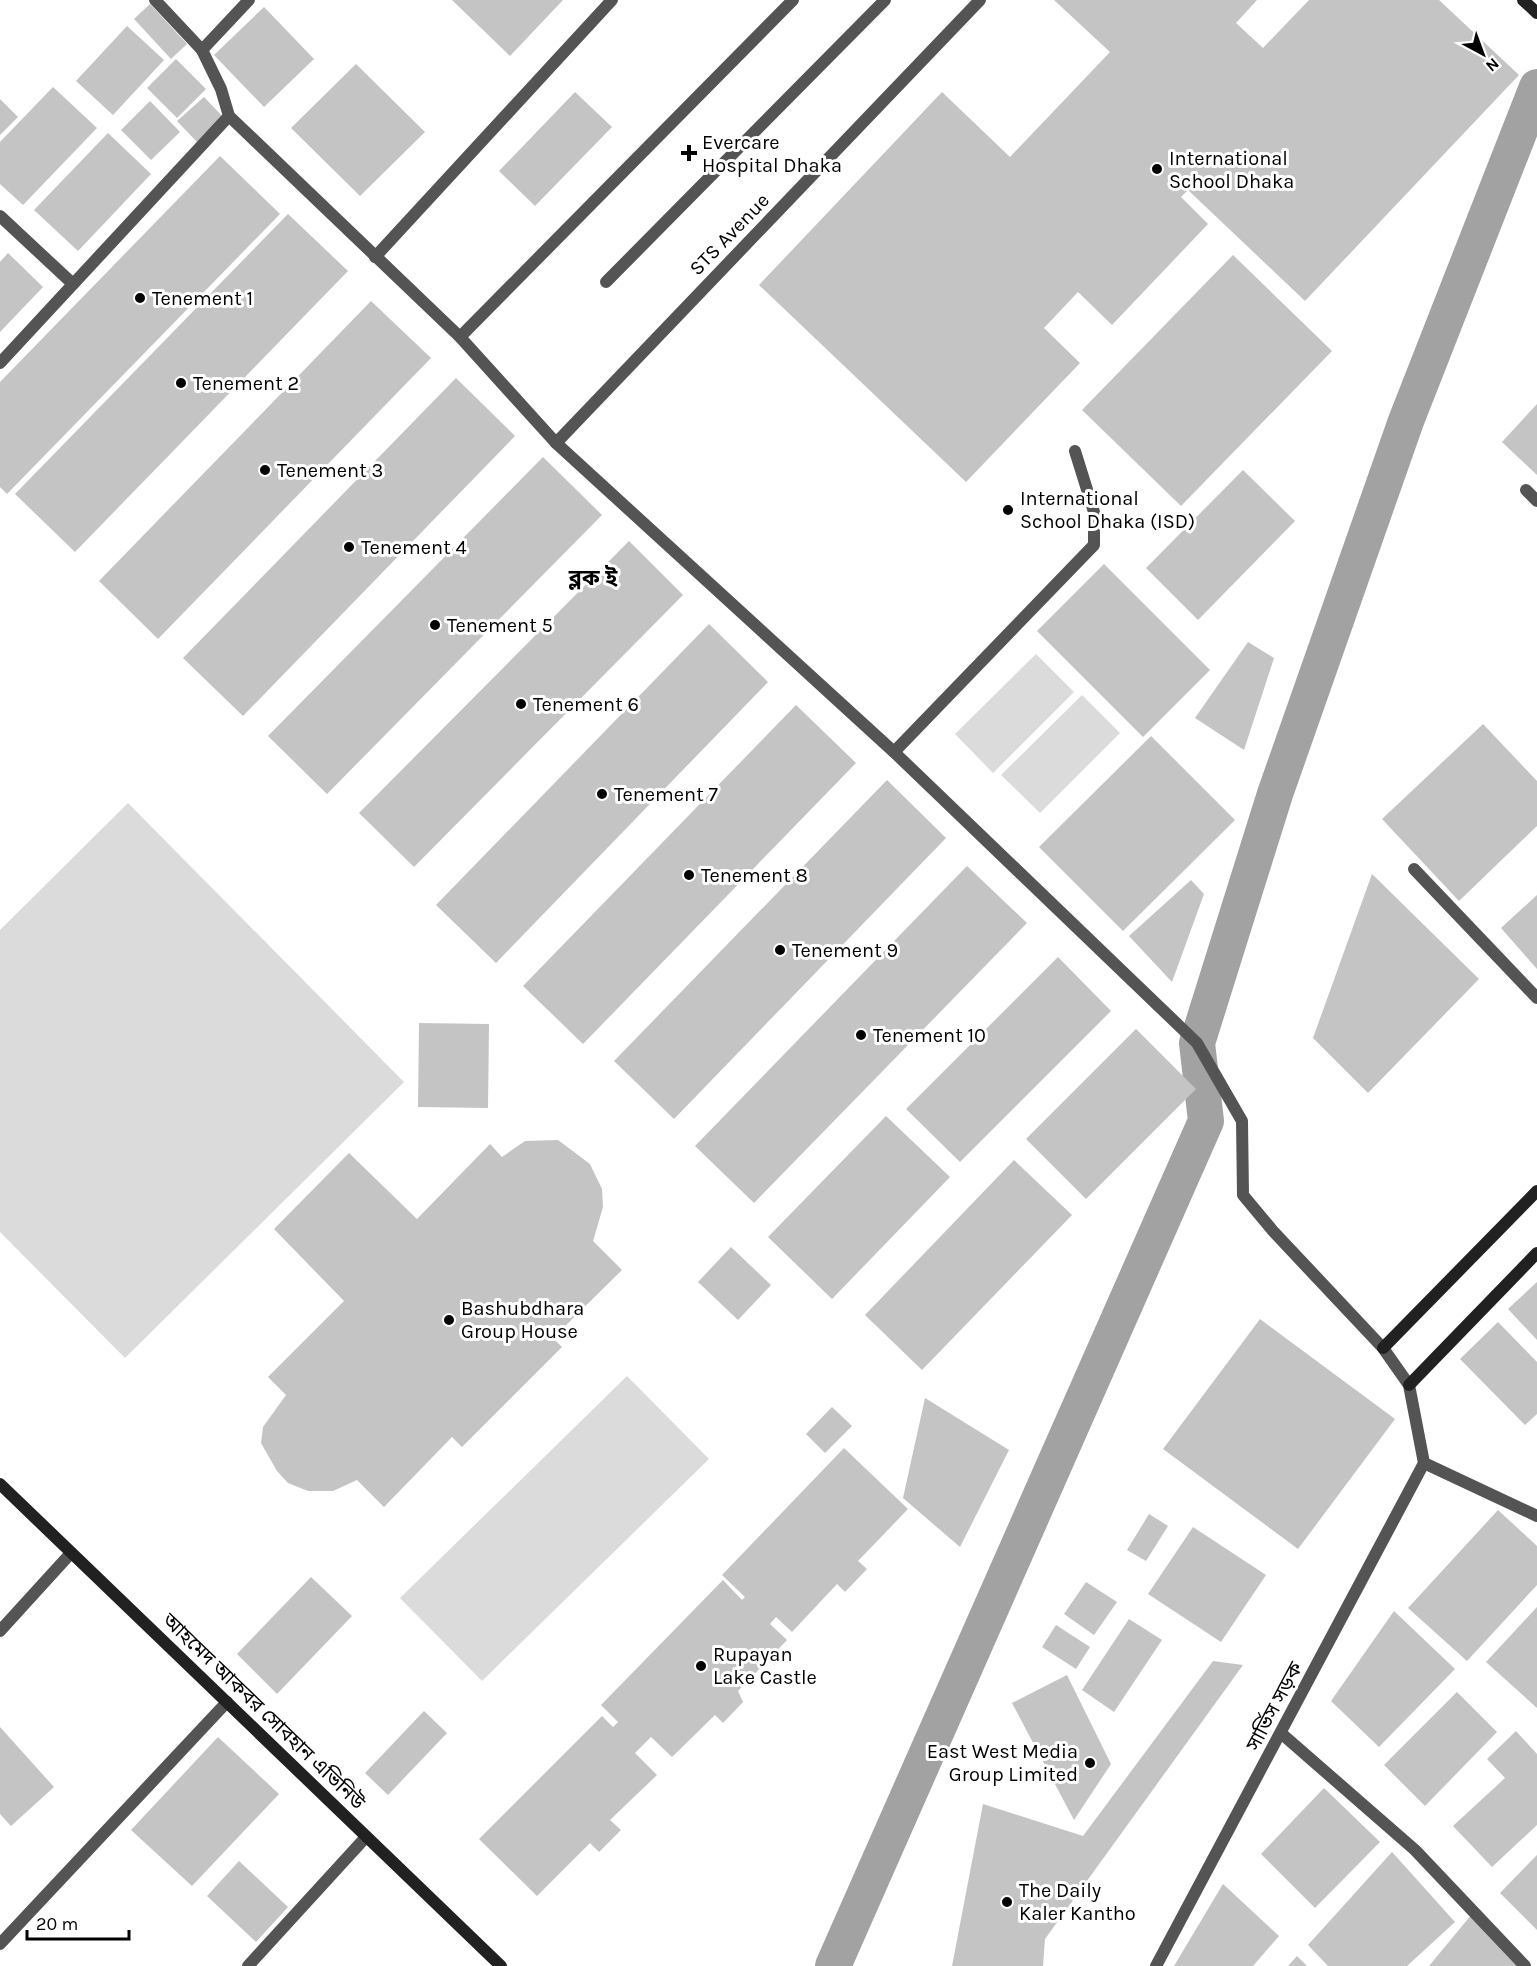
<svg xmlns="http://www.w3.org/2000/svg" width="1537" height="1966" viewBox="0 0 1537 1966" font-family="Karla,'Noto Sans Bengali',sans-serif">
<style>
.green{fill:#dbdbdb}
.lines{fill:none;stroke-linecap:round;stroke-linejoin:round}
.canal{stroke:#a2a2a2;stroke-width:36}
.building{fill:#c4c4c4}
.lane{stroke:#545454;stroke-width:12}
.street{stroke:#545454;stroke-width:12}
.secondary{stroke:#212121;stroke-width:12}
.poi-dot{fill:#000;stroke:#fff;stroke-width:2}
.labels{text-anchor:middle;stroke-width:6;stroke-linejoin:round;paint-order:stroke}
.poi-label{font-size:20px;fill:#000;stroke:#fff;text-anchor:start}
.street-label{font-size:20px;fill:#000;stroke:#fff}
.quarter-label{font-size:22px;font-weight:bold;fill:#000;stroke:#fff}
</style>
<rect width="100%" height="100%" fill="#fff"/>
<!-- green -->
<g class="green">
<polygon points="1036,654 1074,692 993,773 955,734"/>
<polygon points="1082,695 1120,733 1040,813 1001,775"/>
<polygon points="128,803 404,1082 125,1358 0,1232 0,930"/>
<polygon points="627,1376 709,1459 482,1681 400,1598"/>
</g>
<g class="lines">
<!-- canal -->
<polyline class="canal" points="833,1966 1206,1121 1197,1043 1275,794 1406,421 1537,87"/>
</g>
<!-- building -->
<g class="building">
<polygon points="452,0 563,0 510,56"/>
<polygon points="1054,0 1257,0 1236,23 1263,48 1309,0 1439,0 1519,75 1305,301 1188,190 1181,197 1208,224 1112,325 1078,292 1044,328 1080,363 966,482 759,285 942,92 1010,157 1110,52"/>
<polygon points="150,4 187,44 171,59 134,19"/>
<polygon points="264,7 314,59 264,107 214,55"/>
<polygon points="127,26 164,60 113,115 76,81"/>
<polygon points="176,59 206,89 177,118 147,88"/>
<polygon points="356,64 425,132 360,196 291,128"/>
<polygon points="53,87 97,128 23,205 0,184 0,142"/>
<polygon points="575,92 612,127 535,206 499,171"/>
<polygon points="204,97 224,118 197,142 177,121"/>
<polygon points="0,99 18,117 0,135"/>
<polygon points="150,101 180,132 151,160 121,130"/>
<polygon points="108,133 151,174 78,251 34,210"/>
<polygon points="220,156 280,214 7,494 0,487 0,382"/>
<polygon points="288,214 348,271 75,552 15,494"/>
<polygon points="8,253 43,287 0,332 0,262"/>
<polygon points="1233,255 1332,351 1181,506 1082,410"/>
<polygon points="371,301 431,358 158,639 99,581"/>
<polygon points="456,378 515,436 243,716 183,658"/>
<polygon points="1537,404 1537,475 1502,442"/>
<polygon points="543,457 602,515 327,794 268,736"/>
<polygon points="1243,470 1295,521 1198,620 1146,568"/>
<polygon points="629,541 683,595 414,867 359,813"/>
<polygon points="1104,564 1210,670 1143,737 1037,631"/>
<polygon points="709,624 768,682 496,963 436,905"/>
<polygon points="1248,642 1274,658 1244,750 1195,718"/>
<polygon points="796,705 856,763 583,1044 523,986"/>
<polygon points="1483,724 1537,781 1537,826 1459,901 1382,819"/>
<polygon points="1151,736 1235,820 1123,931 1039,847"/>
<polygon points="887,780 946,838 674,1119 614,1061"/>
<polygon points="967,866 1027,923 754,1203 695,1146"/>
<polygon points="1372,874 1479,979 1368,1093 1313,1038"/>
<polygon points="1191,880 1204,894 1172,982 1129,936"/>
<polygon points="1537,895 1537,969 1501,928"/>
<polygon points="1058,957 1111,1011 960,1162 906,1109"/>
<polygon points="419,1023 489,1024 488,1108 418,1107"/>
<polygon points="1136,1029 1196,1089 1086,1199 1026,1139"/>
<polygon points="886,1116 950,1177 832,1299 768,1237"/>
<polygon points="558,1140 590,1164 602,1189 603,1207 593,1241 622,1270 553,1338 562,1347 462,1447 452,1437 384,1507 357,1480 333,1491 308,1491 288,1483 277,1471 261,1443 263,1427 286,1395 268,1377 344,1301 274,1229 349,1153 417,1219 490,1144 502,1157 525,1141"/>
<polygon points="1014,1160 1072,1215 922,1370 865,1315"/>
<polygon points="731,1247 771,1285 738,1320 698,1282"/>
<polygon points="1537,1282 1537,1340 1508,1309"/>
<polygon points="1260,1319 1395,1419 1298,1549 1163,1449"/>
<polygon points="1498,1322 1537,1362 1537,1414 1525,1425 1460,1359"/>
<polygon points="925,1398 1009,1450 960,1547 903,1498"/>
<polygon points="832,1407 852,1426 825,1453 806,1434"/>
<polygon points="844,1448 908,1509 858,1561 867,1569 845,1592 837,1584 792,1632 776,1617 770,1624 787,1640 738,1691 743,1702 723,1723 715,1715 672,1757 651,1737 635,1753 657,1775 610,1820 621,1830 599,1852 590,1843 537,1896 479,1839 602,1716 613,1727 618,1722 601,1705 723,1580 742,1600 745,1597 722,1575"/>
<polygon points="1498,1510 1537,1546 1537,1585 1467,1661 1408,1608"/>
<polygon points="1149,1514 1168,1526 1146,1561 1127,1550"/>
<polygon points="1193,1527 1266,1575 1221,1642 1148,1594"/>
<polygon points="311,1577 352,1616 277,1694 237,1654"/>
<polygon points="1086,1582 1117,1602 1094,1635 1064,1614"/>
<polygon points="1537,1607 1537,1708 1486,1662"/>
<polygon points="1394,1611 1455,1669 1379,1747 1331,1701"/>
<polygon points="1129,1619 1162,1640 1114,1712 1082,1690"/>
<polygon points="1056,1625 1090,1647 1076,1669 1042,1647"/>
<polygon points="1213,1661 1243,1665 1045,1939 1043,1966 952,1966 983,1804 1083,1836"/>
<polygon points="1067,1675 1111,1764 1074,1820 1012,1703"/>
<polygon points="1457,1692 1497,1732 1425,1806 1384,1765"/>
<polygon points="424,1711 447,1733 388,1795 365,1773"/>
<polygon points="0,1727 54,1787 11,1826 0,1814"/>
<polygon points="1516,1731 1537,1754 1537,1825 1492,1867 1453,1826 1505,1778 1487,1759"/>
<polygon points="218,1737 279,1794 192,1886 131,1830"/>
<polygon points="1324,1788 1380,1842 1315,1908 1261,1854"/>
<polygon points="1392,1852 1455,1922 1407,1966 1328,1966 1308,1945"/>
<polygon points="1537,1855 1537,1930 1500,1893"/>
<polygon points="239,1861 288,1907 256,1942 207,1896"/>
<polygon points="1223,1884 1279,1936 1253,1966 1174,1966"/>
<polygon points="1472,1914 1523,1966 1429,1966"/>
<polygon points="1297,1956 1307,1966 1288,1966"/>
</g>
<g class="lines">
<!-- lane -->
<g class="lane">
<polyline points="606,282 885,0"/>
<polyline points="460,337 793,0"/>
<polyline points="894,752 1094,545 1094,512 1075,451"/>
</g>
<!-- street -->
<g class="street">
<polyline points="155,0 202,50 221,89 229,116 460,337 556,443 894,752 1197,1043 1242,1121 1243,1195 1273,1231 1383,1348 1409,1385 1424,1463 1537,1516"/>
<polyline points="202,50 249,0"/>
<polyline points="0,216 73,284"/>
<polyline points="375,257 612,0"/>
<polyline points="0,363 229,116"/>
<polyline points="556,443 980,0"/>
<polyline points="1526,490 1537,501"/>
<polyline points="1414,869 1537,998"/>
<polyline points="0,1631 71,1553"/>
<polyline points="1282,1734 1415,1850 1525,1966"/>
<polyline points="0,1944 227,1702"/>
<polyline points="248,1966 366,1837"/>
<polyline points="1156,1966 1424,1463"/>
</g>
<!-- secondary -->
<g class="secondary">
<polyline points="1523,0 1537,13"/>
<polyline points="1383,1348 1537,1191"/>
<polyline points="1409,1385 1537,1253"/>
<polyline points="0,1484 501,1966"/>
</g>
</g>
<!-- markers -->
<g class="poi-dot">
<path d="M686 144h6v6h6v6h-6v6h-6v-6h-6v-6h6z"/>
<circle cx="1157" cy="169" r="6"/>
<circle cx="140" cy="298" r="6"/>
<circle cx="181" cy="383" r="6"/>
<circle cx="265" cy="470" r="6"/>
<circle cx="1008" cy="510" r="6"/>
<circle cx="349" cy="547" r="6"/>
<circle cx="435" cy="625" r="6"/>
<circle cx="521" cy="704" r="6"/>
<circle cx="602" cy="794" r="6"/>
<circle cx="689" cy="875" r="6"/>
<circle cx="780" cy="950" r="6"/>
<circle cx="861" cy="1035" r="6"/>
<circle cx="449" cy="1320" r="6"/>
<circle cx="701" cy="1666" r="6"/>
<circle cx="1090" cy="1763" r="6"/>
<circle cx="1007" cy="1902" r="6"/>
</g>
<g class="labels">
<!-- poi labels -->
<g class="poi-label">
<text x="702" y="149">Evercare<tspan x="702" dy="23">Hospital Dhaka</tspan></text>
<text x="1169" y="165">International<tspan x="1169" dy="23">School Dhaka</tspan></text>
<text x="152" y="305">Tenement 1</text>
<text x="193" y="390">Tenement 2</text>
<text x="277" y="477">Tenement 3</text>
<text x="1020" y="505">International<tspan x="1020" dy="23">School Dhaka (ISD)</tspan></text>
<text x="361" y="554">Tenement 4</text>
<text x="447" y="632">Tenement 5</text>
<text x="533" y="711">Tenement 6</text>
<text x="614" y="801">Tenement 7</text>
<text x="701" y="882">Tenement 8</text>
<text x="792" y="957">Tenement 9</text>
<text x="873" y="1042">Tenement 10</text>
<text x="461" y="1315">Bashubdhara<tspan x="461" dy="23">Group House</tspan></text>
<text x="713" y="1661">Rupayan<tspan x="713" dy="23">Lake Castle</tspan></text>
<text x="1078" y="1758" text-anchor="end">East West Media<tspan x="1078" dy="23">Group Limited</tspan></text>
<text x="1019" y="1897">The Daily<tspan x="1019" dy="23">Kaler Kantho</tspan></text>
</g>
<!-- street labels -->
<g class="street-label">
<text transform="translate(729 234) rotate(-46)" y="7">STS Avenue</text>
<text transform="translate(1274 1706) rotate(-62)" y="7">সার্ভিস সড়ক</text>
<text transform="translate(264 1711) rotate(44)" y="7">আহমেদ আকবর সোবহান এভিনিউ</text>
</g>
<!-- quarter labels -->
<g class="quarter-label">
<text x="593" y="585">ব্লক ই</text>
</g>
</g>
<!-- north arrow -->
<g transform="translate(1483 54) rotate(139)" stroke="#ffffff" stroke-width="4.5" paint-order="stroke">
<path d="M0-4.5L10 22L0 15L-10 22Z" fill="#000000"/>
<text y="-9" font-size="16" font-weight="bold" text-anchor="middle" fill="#000000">N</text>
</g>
<!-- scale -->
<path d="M27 1930v9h102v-9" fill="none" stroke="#000000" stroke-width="3"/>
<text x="36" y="1930" font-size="18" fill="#000000" stroke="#ffffff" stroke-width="4.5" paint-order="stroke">20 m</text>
</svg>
